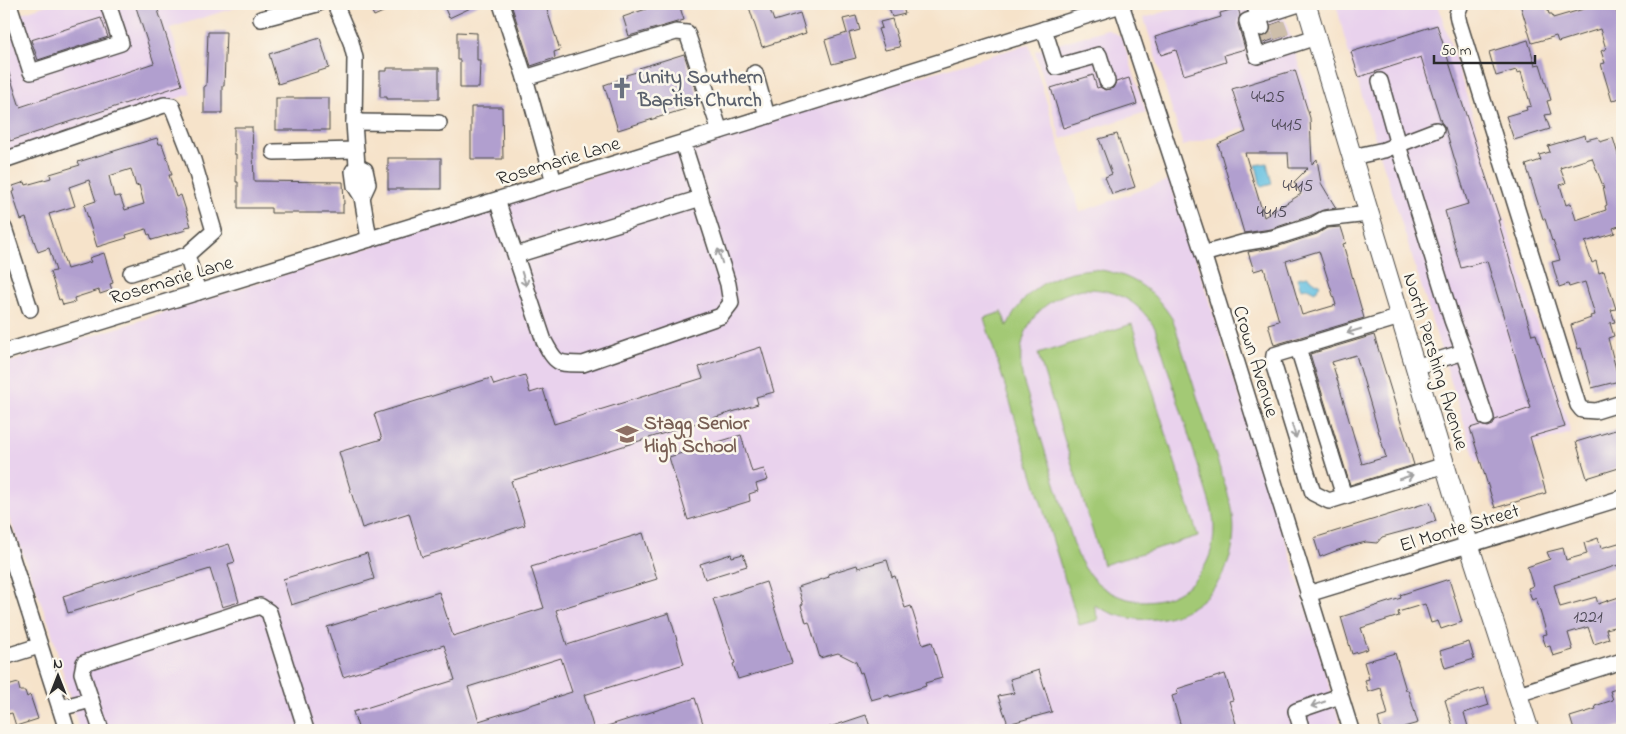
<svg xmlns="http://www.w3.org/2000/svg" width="1626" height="734" viewBox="0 0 1626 734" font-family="'Indie Flower',sans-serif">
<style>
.built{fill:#e9d2ed}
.green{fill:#a3c974;stroke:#677a50;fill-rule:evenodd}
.water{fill:#63c0e1;stroke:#477686}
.building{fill:#b19fcf;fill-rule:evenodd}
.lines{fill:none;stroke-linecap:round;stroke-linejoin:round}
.minor-tunnel{stroke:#cdbeaa;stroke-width:15;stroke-dasharray:15 8;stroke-linecap:butt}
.minor-casing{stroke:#494743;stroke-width:18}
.major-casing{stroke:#494743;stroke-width:21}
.minor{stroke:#fff;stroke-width:15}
.major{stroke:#fff;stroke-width:19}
.oneway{stroke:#a0a0a0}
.labels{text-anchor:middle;stroke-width:5;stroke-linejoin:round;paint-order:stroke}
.number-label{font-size:18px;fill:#4c4854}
.worship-label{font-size:20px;font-weight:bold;fill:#5b616d;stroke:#fbf7ec;text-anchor:start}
.street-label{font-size:20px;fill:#2b2b2b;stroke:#fbf7ec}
.education-label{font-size:20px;font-weight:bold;fill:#785e54;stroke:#fbf7ec;text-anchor:start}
</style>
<rect width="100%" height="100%" fill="#fbf7ec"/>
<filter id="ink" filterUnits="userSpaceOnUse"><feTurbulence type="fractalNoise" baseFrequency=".02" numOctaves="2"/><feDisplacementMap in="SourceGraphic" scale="10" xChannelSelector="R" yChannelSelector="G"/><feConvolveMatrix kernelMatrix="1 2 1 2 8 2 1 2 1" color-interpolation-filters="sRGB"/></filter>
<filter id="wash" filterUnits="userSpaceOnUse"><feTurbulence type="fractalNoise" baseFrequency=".0096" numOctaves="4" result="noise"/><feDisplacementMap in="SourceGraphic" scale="20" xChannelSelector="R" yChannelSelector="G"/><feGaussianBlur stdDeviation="1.12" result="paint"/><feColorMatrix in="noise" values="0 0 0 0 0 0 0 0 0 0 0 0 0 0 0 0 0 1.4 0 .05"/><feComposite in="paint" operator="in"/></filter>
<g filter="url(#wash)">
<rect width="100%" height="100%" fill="#f6e3ca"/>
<!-- built -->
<g class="built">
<polygon points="49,4 247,4 170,28 191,94 4,154 4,19"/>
<polygon points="1190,4 1280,4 1312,107 1183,146 1144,18"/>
<polygon points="1336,4 1438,4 1571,433 1476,462 1348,51"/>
<polygon points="1107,29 1122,37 1146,112 1061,139 1035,51"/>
<polygon points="1029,44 1080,212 1169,180 1195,256 1304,599 1342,730 79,730 50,626 4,504 4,364 706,140"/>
</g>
<!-- green -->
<g class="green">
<path d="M 1093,269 C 1130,273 1153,288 1173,320 L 1231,504 C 1250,590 1170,648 1094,605 L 1098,620 L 1079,625 L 984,318 L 1002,312 L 1007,326 C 1025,289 1052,272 1093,269 ZM 1082,289 C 1114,288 1138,300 1155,328 L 1212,510 C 1231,603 1111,638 1076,551 L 1023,380 C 1013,334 1036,299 1082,289 Z"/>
<polygon points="1132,324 1198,536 1103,565 1038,354"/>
</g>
<!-- water -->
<g class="water">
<polygon points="1267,163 1272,184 1261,187 1256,165"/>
<polygon points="1307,276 1320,285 1315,292 1307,288 1301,289 1297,278"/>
</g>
<g id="blocks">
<!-- building -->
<g class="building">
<polygon points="135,4 156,4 182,85 10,141 4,123 4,64 6,64 20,107 154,63"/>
<polygon points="368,4 401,4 374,16"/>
<polygon points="443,4 479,4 449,18"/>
<polygon points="511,4 545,4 560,50 554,52 555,58 531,66"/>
<polygon points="644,4 679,4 684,20 629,36 623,17 646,9"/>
<polygon points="748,4 768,4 774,21 800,13 806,33 762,47"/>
<polygon points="888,4 902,4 905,14 892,17"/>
<polygon points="1520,4 1546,4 1549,14 1552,14 1553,18 1587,8 1585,4 1614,4 1622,29 1622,97 1612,101 1601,64 1605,63 1601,51 1606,49 1600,29 1558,42 1556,36 1532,43"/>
<polygon points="1238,8 1240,15 1238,24 1245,49 1224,55 1226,62 1184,75 1176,50 1161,55 1155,37 1221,17 1220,13"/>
<polygon points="856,16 860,30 849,33 856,58 832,64 825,40 847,33 843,19"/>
<polygon points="101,18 108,37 38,60 31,40"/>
<polygon points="892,19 900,47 885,50 878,29 882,28 880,22"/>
<polygon points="1282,21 1287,35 1263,43 1261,37 1269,34 1271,25"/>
<polygon points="1437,25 1500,220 1498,220 1532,335 1536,334 1565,427 1530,437 1546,493 1495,508 1470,428 1480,425 1488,427 1493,425 1495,420 1531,408 1487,261 1461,268 1445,211 1468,204 1445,127 1441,122 1421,57 1359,77 1351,52"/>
<polygon points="208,32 226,32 224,86 222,86 222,113 204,113 204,86 206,86"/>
<polygon points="457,32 477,33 477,60 480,60 479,88 460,88 460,60 457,60"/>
<polygon points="320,38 329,68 278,84 269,54"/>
<polygon points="1528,40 1535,65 1540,64 1551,100 1547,101 1551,114 1545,115 1550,129 1514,140 1506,116 1527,110 1526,107 1531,106 1521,72 1517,73 1516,70 1496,76 1489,52"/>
<polygon points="684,54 701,104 618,130 604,85 627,77 626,75 640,71 639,68"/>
<polygon points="387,68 439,68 439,99 387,99 387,97 380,97 380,71 387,71"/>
<path d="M 1295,70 L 1310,118 L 1312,164 L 1317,159 L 1321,183 L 1336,208 L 1323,210 L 1310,216 L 1271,229 L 1244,233 L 1218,144 L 1246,132 L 1232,89 ZM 1245,153 L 1288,153 L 1289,168 L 1308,168 L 1294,182 L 1301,194 L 1264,217 Z"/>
<polygon points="1093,75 1097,88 1100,87 1105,90 1113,88 1116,82 1129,78 1137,104 1063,128 1051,88"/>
<rect x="276" y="98" width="53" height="32"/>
<polygon points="471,107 502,107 503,159 471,159"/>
<polygon points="234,127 252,127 254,181 343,182 344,204 343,204 343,213 271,213 271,208 238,208 238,182 236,182 236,154 234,154"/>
<polygon points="1117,134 1135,187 1112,194 1105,177 1112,174 1099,139"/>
<path d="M 1585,135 L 1586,140 L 1598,137 L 1600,142 L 1613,138 L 1620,161 L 1622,160 L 1622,225 L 1613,228 L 1615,233 L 1585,242 L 1592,263 L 1596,261 L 1599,273 L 1604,271 L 1616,309 L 1611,310 L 1615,322 L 1610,323 L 1614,336 L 1608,338 L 1619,381 L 1592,388 L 1581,348 L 1578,349 L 1571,325 L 1591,318 L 1590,316 L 1595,315 L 1585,282 L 1569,287 L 1568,284 L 1559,287 L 1552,262 L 1560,260 L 1553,240 L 1552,241 L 1545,219 L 1543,219 L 1526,165 L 1541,160 L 1539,155 L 1550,152 L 1548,146 ZM 1592,158 L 1603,186 L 1607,205 L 1605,206 L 1606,210 L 1576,220 L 1571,203 L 1566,205 L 1560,185 L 1566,183 L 1560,168 Z"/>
<path d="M 157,138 L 159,144 L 162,144 L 169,164 L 172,175 L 169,175 L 176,197 L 181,195 L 191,226 L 185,227 L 186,230 L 152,240 L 150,234 L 148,235 L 146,229 L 126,235 L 127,238 L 97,247 L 84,205 L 96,201 L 89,180 L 69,187 L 75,206 L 49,214 L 67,269 L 91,262 L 89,258 L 104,253 L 113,283 L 110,284 L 112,290 L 100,294 L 99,290 L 74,298 L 75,302 L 63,305 L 61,299 L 59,300 L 50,272 L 56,271 L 49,248 L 38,252 L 26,218 L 21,220 L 12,192 L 15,191 L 13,186 L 25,182 L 26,185 L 51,178 L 50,174 L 80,165 L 78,162 ZM 131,169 L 136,186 L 139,185 L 144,204 L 125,210 L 120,196 L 114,197 L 109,176 Z"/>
<rect x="388" y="158" width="53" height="31"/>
<path d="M 1341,227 L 1346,243 L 1343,244 L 1364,318 L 1274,345 L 1268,324 L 1279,321 L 1264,268 L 1254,271 L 1248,252 L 1276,247 L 1317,234 L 1327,228 ZM 1319,251 L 1336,305 L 1302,315 L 1286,261 Z"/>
<path d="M 1374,335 L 1414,465 L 1350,485 L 1310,354 ZM 1356,355 L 1386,457 L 1362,464 L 1332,362 Z"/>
<polygon points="761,347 774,392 756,397 758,404 511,481 525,525 422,557 409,513 362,528 339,452 382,439 374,414 491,378 494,385 525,375 530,393 543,389 554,424 703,378 699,367"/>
<polygon points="1622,428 1622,467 1587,478 1576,442"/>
<polygon points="741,435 752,472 764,469 768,480 756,484 758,491 749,494 750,501 688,520 669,457"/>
<polygon points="1430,502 1436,521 1419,527 1382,537 1377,543 1366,542 1346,547 1320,557 1314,538"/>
<path d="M 643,533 L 657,579 L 556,610 L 567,645 L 669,613 L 684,664 L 584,695 L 594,730 L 359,730 L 353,712 L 455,680 L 444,645 L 343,677 L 327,627 L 439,592 L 453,636 L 544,608 L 531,567 ZM 561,658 L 572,692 L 479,721 L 468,687 Z"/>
<polygon points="1598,538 1601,548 1622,542 1622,564 1554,585 1560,607 1596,597 1598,604 1622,596 1622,625 1606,629 1609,639 1594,644 1588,627 1568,633 1573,650 1553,656 1550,646 1546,647 1542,635 1547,634 1536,598 1532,600 1528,588 1533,586 1527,567 1550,559 1547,552 1563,548 1566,560 1587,554 1584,543"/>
<polygon points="229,544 235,562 228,564 239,602 222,607 210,569 68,613 63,596"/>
<polygon points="367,553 374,579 291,605 283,579"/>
<polygon points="731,554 732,557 743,554 747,566 705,579 700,564"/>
<polygon points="887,560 892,577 895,576 905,608 911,606 923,645 932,642 942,678 925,683 926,686 890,697 889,695 871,700 862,672 860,673 856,662 838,653 820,658 809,622 806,623 801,605 803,604 798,587 829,577 828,574 857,565 858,568"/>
<polygon points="1449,579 1462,622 1441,629 1438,621 1431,623 1425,604 1398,612 1399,616 1361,628 1368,649 1352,654 1341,617 1401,598 1400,595"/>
<polygon points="766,582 792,663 738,679 733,664 735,663 713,599"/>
<polygon points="1469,642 1474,659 1445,668 1440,651"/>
<polygon points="1395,653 1406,690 1408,690 1418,723 1404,727 1405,730 1381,730 1378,718 1388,715 1381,688 1368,692 1365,680 1369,679 1364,662"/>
<polygon points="1039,670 1052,712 1008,724 998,696 1014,693 1010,679"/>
<polygon points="1225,674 1233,700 1229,701 1238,730 1182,730 1172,696 1178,694 1177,689"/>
<polygon points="18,683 20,691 25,691 27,697 30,695 38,719 16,726 12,713 4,715 4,687"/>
<polygon points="1622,687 1622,726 1608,730 1574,730 1570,717 1596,709 1595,706 1613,700 1610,691"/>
<polygon points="1484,688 1489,705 1464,713 1469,730 1454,730 1445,700"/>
<polygon points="695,698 705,730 601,730 601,728"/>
<polygon points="866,715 871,730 827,730 827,728"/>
</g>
</g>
</g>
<g filter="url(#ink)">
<use href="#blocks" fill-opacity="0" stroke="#494743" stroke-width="1"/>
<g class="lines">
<!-- minor-tunnel -->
<g class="minor-tunnel">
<polyline points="1277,23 1282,37"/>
<polyline points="1262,28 1267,41"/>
</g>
<!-- minor casing -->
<g class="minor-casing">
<g id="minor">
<polyline points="9,4 31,72 121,43 108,4"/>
<polyline points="335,4 351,42 355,58 354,122 357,166 353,171 355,186 362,197 369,239"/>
<polyline points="501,4 525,78"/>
<polyline points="1121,4 1200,244 1351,730"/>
<polyline points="1254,4 1259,17 1299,4"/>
<polyline points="1461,4 1457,14 1459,23 1578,405 1582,410 1596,411 1622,403"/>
<polyline points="261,19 317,4"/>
<polyline points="1262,28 1259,17 1247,21 1257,56 1316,37"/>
<polyline points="1044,29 1056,67 1099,55 1107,81"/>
<polyline points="755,73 767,116"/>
<polyline points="1380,81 1398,145 1452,320 1464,352 1415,367"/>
<polyline points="354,122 439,123"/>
<polyline points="274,152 356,150"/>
<polyline points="1352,157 1384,150 1436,130"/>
<polyline points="4,160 164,105 172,106 193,160 214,231 187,255 131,273"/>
<polyline points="357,166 365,170 368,184 362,197"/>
<polyline points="554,182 525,78 676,32 687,33 720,131"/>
<path d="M 497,200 L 544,341 C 556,364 557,364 583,364 L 721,316 L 731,303 L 728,284 L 683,143"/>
<polyline points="4,228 30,309"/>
<polyline points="1203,254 1242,243 1273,238 1314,225 1324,219 1369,214"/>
<polyline points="187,255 198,292"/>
<polyline points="516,255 701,198"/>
<polyline points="1400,317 1274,355 1273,363 1313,493 1329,501 1445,465"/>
<polyline points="1298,348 1344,496"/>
<polyline points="4,352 720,131 1124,4"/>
<polyline points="1464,352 1486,418"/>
<polyline points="4,533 67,730"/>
<polyline points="1308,594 1622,498"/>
<polyline points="4,657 39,646"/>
<polyline points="1518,694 1622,661"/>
<polyline points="60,708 91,700"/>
<polyline points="101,730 82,673 84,663 260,606 269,612 306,730"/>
<polyline points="1302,730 1296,711 1340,696"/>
</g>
</g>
<!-- major casing -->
<g class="major-casing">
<polyline id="major" points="1306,4 1469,545 1529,730"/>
</g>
<!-- minor -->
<use href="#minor" class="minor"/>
<!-- major -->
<use href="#major" class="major"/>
</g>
<!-- one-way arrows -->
<defs><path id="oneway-shaft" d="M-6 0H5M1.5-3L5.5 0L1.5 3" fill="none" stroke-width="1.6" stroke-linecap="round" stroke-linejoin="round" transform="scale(1.25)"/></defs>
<g class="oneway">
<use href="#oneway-shaft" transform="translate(720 256) rotate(-107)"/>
<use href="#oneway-shaft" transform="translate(524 279) rotate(72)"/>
<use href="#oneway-shaft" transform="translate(1354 331) rotate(163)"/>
<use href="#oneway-shaft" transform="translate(1294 431) rotate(73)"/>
<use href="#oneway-shaft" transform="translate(1406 477) rotate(-17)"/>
<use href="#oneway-shaft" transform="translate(1318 704) rotate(161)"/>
</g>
</g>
<!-- icons -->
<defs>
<g id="church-bare" transform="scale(1.725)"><path d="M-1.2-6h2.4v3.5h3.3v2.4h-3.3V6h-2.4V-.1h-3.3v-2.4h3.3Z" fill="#6b7280" stroke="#fbf7ec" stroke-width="2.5" paint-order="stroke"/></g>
<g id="school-bare" transform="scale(1.725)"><path d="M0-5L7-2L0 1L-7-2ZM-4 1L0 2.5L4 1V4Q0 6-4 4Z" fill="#8d6e63" stroke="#fbf7ec" stroke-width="2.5" paint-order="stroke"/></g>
</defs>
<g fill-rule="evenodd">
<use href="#church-bare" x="622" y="88"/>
<use href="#school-bare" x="627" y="434"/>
</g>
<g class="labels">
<!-- number labels -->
<g class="number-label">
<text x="1268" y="102">4425</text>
<text x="1287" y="130">4415</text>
<text x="1298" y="191">4415</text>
<text x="1272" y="217">4415</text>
<text x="1588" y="622">1221</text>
</g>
<!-- worship labels -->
<g class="worship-label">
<text x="638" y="83">Unity Southern<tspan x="638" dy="23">Baptist Church</tspan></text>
</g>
<!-- street labels -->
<g class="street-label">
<text transform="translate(558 160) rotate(-17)" y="7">Rosemarie Lane</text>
<text transform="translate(171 279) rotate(-17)" y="7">Rosemarie Lane</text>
<text transform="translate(1257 361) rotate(73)" y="7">Crown Avenue</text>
<text transform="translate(1437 361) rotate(73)" y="7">North Pershing Avenue</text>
<text transform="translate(1459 527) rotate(-17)" y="7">El Monte Street</text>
</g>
<!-- education labels -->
<g class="education-label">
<text x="644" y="429">Stagg Senior<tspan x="644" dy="23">High School</tspan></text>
</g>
</g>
<!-- margin -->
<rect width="1626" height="734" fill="none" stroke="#fbf7ec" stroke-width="20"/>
<!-- north arrow -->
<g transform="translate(58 676)" stroke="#fbf7ec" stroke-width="4" paint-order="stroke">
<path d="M0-4L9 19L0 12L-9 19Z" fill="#2b2b2b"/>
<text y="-8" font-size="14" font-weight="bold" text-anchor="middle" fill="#2b2b2b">N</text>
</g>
<!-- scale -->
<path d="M1434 55v8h101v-8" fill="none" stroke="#2b2b2b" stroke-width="2.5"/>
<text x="1441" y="55" font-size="15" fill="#2b2b2b" stroke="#fbf7ec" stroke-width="4" paint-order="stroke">50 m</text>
</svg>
